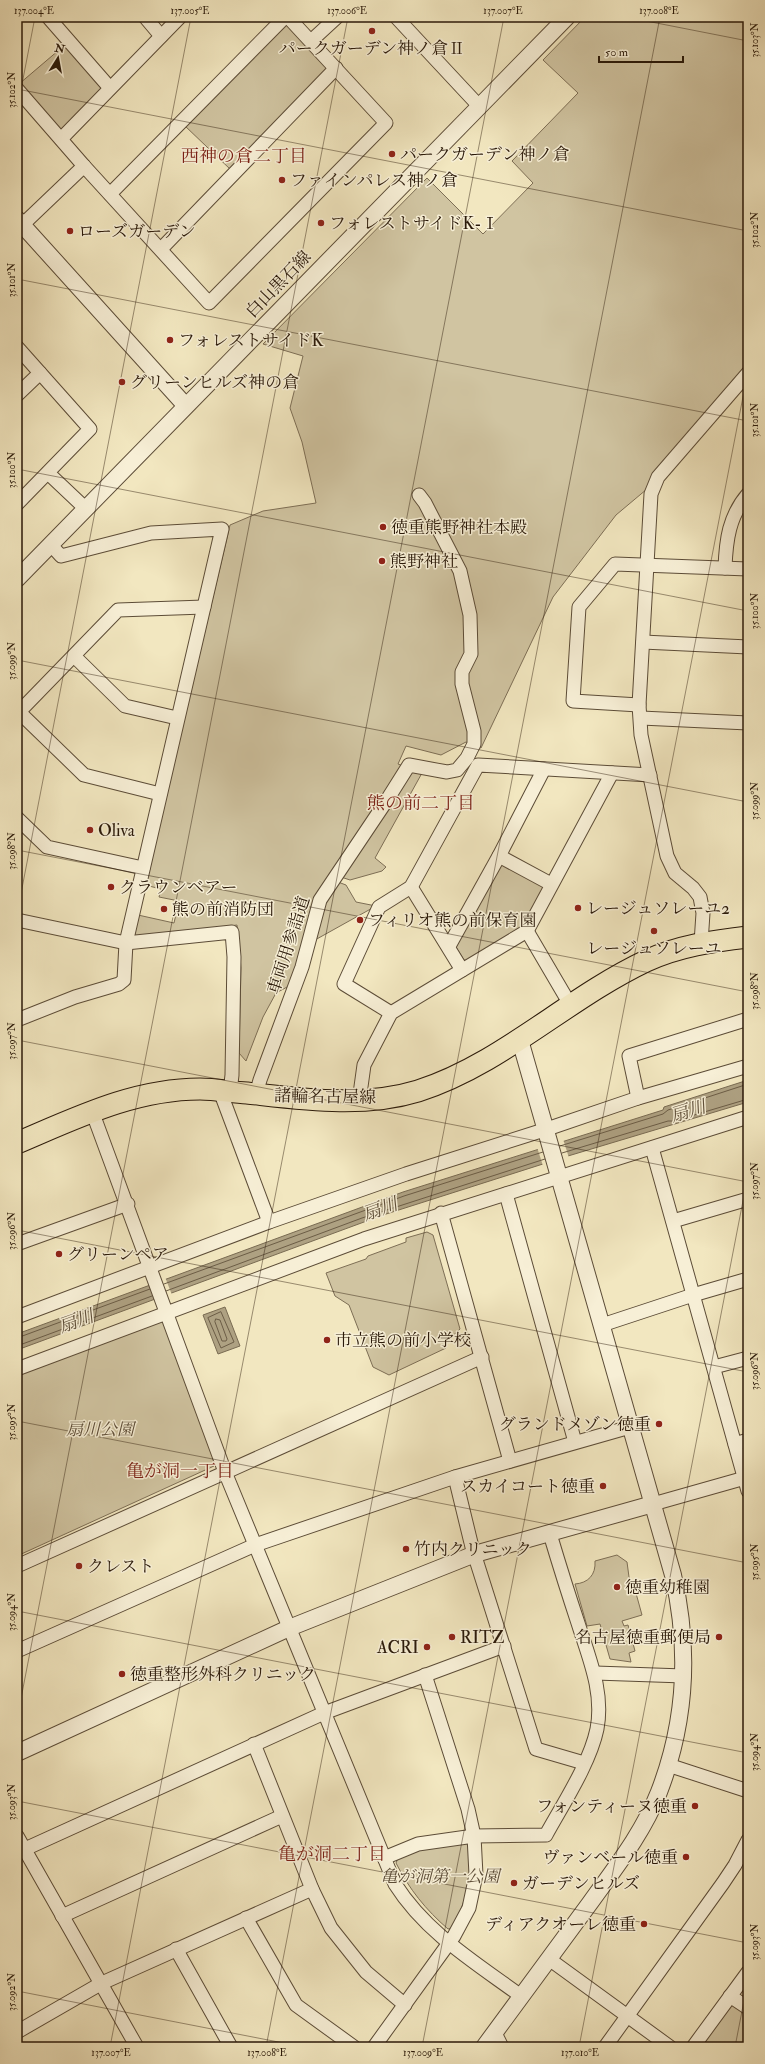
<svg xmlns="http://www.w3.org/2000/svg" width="765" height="2064" viewBox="0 0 765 2064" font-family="'IM FELL Double Pica','Noto Serif JP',serif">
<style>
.green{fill:#d0c4a1;stroke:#7d6e55}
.water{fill:#aea182;stroke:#796b52}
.pier{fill:#f2e7c0}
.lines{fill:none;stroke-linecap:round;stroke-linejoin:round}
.shore{stroke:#6c5d46;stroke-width:1}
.minor-casing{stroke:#5c4c37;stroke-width:15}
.tertiary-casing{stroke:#5c4c37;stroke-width:18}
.primary-casing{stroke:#2a1909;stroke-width:23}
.minor{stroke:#f7efd6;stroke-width:13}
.tertiary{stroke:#f7efd6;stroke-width:16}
.primary{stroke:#f2e7c0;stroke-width:21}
.ticks{fill:none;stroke:#2a1909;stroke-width:1;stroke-opacity:0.45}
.poi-dot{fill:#8f2418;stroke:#f7efd6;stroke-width:1.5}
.labels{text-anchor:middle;stroke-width:3;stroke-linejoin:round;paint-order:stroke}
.poi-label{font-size:17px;fill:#2a1909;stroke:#f7efd6;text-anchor:start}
.street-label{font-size:17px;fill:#2a1909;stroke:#f7efd6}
.park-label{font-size:17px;font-style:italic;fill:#5c4c37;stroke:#f7efd6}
.neighbourhood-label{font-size:18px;fill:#7a1f14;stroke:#f7efd6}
.water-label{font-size:18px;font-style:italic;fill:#5f4f39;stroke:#f7efd6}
.neatline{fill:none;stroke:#2a1909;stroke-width:1.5}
.ticks-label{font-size:10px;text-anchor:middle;fill:#2a1909}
</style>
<rect width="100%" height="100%" fill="#f2e7c0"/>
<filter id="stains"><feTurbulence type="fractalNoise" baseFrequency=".005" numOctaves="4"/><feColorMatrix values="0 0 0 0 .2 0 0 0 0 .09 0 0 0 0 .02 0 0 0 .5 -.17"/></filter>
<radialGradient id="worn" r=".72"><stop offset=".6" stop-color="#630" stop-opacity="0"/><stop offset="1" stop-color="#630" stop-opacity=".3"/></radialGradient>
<!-- green -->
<g class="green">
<polygon points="585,17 748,17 748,365 711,407 647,489 616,515 553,597 481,748 466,742 441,755 406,746 398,764 422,773 375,858 386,867 382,871 350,880 341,877 338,882 346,885 356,902 376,906 306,945 289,986 276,993 263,1017 246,1061 239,1053 241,968 237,925 138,938 133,932 138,915 174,923 179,901 159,897 161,889 145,885 230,525 263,511 316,503 302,442 290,408 303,356 263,344 427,178 483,234 533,183 512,161 578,93 543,60"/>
<polygon points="283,24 291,25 327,64 326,73 231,170 184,125"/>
<polygon points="66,44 101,84 102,91 64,130 59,129 19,84"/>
<polygon points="499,863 544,887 524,925 468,961 464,960 456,947 456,944"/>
<polygon points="427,1232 433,1235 460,1329 444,1344 446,1348 389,1375 373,1367 349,1305 335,1296 326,1273 366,1259 368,1256 406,1242 406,1238"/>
<polygon points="158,1320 165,1323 216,1461 214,1466 17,1556 17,1373"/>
<path d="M 617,1555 L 627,1562 L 629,1577 L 634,1586 L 642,1615 L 622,1621 L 624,1626 L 628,1625 L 635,1651 L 629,1653 L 631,1662 L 610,1659 L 600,1624 L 587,1626 L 575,1584 C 588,1583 596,1575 595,1561 Z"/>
<path d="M 464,1842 L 470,1846 C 473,1878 466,1899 453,1928 L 448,1929 C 426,1910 409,1889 396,1863 L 398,1858 L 420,1848 Z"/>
<polygon points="731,2003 748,2013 748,2047 699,2047"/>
</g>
<!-- water -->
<g class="water">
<polygon points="748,1080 748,1102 568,1156 383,1215 17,1350 17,1334 403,1192 663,1110 664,1107"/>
<polygon points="225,1307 240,1346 218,1354 203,1315"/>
</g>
<!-- pier -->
<g class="pier">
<polygon points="563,1139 569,1158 543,1166 537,1147"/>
<polygon points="165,1277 172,1295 156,1301 149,1283"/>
</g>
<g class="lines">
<!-- shore -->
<g class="shore">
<polyline points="560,1146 663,1114 668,1110 748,1084"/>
<polyline points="562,1153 668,1121 674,1121 748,1099"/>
<polyline points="164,1284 404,1196 543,1152"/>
<polyline points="166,1291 362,1218 545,1159"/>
<polygon points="221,1312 234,1342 221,1348 208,1318"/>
<polygon points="216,1319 220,1320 227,1339 226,1341 222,1341 215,1322"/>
<polyline points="17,1338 150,1289"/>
<polyline points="17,1346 152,1296"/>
</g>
<!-- minor casing -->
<g class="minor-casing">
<g id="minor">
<polyline points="48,17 110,88"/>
<polyline points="145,17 161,36"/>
<polyline points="396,17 479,106"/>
<polyline points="311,41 337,17"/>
<polyline points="17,89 84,166 209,303 386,123 288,17"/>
<polyline points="61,139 180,17"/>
<polyline points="110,194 285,17"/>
<polyline points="17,230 84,166"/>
<polyline points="161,249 336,68"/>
<polyline points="17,347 90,429 17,504"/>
<polyline points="17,395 40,373"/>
<polyline points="48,473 85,508"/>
<path d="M 725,568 C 726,540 729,516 748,494"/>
<polyline points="643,642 748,647"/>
<polyline points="74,656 125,706 177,718"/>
<polyline points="639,705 573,701 579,607 615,564 748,569"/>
<polyline points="17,710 84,775 160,794"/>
<polyline points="17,714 118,610 204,607"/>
<polyline points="641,718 748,723"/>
<polyline points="17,818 47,847 143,868"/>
<polyline points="499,856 551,884"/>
<polyline points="411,887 462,970"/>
<polyline points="17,920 126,943 232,932 234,957 232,1075 230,1092"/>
<polyline points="527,931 571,1006"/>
<polyline points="701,943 703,913 700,897 693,888 675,873 667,856 641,735 639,705 651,494 658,477 748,373"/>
<polyline points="449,946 499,856 544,769"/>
<polyline points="391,1013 344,984 379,907 411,887 478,765 650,775"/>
<polyline points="17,1020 75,997 119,984 124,980 126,943 222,529 151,533 61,556 51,545"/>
<polyline points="220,1091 269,1222"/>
<polyline points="256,1094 260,1080 302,967 320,900 326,891 387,800 409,765 447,772 457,770 467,758 474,744 474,731 462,684 462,672 471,654 470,615 460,571 425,503 419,495"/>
<polyline points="638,1098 629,1056 748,1019"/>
<polyline points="359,1101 364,1065 391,1013 527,931 612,773"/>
<path d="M 92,1111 L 225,1472 L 395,1884 C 426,1933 476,1963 521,1996"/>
<polyline points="652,1148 748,1491"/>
<polyline points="506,1194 575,1442"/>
<polyline points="441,1213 510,1461"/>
<polyline points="673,1221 748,1199"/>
<polyline points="17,1244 128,1204"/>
<polyline points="17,1317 269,1222 406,1174 547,1129 638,1098 748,1066"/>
<polyline points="602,1325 693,1295 748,1279"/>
<polyline points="714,1367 748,1358"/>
<polyline points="17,1369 364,1239 748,1117"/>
<polyline points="735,1444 748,1440"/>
<polyline points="455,1477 472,1547 536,1749 584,1763"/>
<polyline points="653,1504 745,1478"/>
<polyline points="17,1566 482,1357"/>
<polyline points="17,1651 255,1545 455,1477 630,1427"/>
<polyline points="595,1673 684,1676"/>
<polyline points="254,1744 312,1889 331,1928 366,1972 405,2005"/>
<polyline points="668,1765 748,1791"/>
<polyline points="17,1836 137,2047"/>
<polyline points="25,1849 324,1713 504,1646"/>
<path d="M 384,1858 L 418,1844 L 474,1836 L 546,1835 C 563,1804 590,1763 597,1729 C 604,1692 589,1658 578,1623 C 568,1593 559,1564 550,1534"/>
<polyline points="62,1916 282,1816"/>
<polyline points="246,1918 296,2005 354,2047"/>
<polyline points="176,1949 231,2047"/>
<polyline points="549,1959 670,2047"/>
<polyline points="730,1996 748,2008"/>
<polyline points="17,2032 102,1983 312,1889"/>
<polyline points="495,2033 502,2047"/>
<polyline points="374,2047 454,1936 469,1908 476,1875 474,1836 468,1809 425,1675"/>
<polyline points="605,2047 723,1883 735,1865 748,1840"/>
<polyline points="693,2047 748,1972"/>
</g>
</g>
<!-- tertiary casing -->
<g class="tertiary-casing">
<g id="tertiary">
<polyline points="17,219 185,405"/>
<polyline points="17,579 567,17"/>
<polyline points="17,1753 289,1628 475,1554 653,1504"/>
<path d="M 484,2047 C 519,1999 555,1951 590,1903 C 615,1868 643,1833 659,1792 C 686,1722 690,1649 673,1575 L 520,1040"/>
</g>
</g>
<!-- primary casing -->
<g class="primary-casing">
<path id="primary" d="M 17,1143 C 76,1118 134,1089 200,1089 C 215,1089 231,1092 247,1093 C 302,1099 363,1108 418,1091 C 502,1064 566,999 646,961 C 678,946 713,941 748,937"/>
</g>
<!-- minor -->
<use href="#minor" class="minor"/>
<!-- tertiary -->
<use href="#tertiary" class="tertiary"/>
<!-- primary -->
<use href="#primary" class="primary"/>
</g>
<!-- ticks -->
<path class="ticks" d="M 626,17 L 748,41M 17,89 L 748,231M 17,110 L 35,17M 17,279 L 748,421M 17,469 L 748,611M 17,660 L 748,802M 17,850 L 748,992M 17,914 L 191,17M 17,1040 L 748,1182M 17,1230 L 748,1372M 17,1421 L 748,1563M 17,1611 L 748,1753M 17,1719 L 348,17M 17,1801 L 748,1943M 17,1991 L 304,2047M 110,2047 L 504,17M 266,2047 L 660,17M 422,2047 L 748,371M 579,2047 L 748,1175M 735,2047 L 748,1980"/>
<!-- markers -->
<g class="poi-dot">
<circle cx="372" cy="31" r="4"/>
<circle cx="392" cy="154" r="4"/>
<circle cx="282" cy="180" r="4"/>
<circle cx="321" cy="223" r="4"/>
<circle cx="70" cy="231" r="4"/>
<circle cx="170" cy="340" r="4"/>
<circle cx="122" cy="382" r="4"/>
<circle cx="383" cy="527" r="4"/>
<circle cx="382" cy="561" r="4"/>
<circle cx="90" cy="830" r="4"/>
<circle cx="111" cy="887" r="4"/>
<circle cx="578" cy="908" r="4"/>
<circle cx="164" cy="909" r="4"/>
<circle cx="360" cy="920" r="4"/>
<circle cx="654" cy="931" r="4"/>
<circle cx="59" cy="1254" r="4"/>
<circle cx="327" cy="1340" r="4"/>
<circle cx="659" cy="1424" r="4"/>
<circle cx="603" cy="1486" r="4"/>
<circle cx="406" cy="1549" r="4"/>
<circle cx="79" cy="1566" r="4"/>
<circle cx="617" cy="1587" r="4"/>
<circle cx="452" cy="1637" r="4"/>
<circle cx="719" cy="1637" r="4"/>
<circle cx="427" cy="1647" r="4"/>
<circle cx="122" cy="1674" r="4"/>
<circle cx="695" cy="1806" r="4"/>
<circle cx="686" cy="1857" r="4"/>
<circle cx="514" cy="1883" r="4"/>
<circle cx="644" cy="1924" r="4"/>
</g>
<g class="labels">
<!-- poi labels -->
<g class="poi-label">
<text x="372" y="54" text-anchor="middle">パークガーデン神ノ倉Ⅱ</text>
<text x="400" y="160">パークガーデン神ノ倉</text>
<text x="290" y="186">ファインパレス神ノ倉</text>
<text x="329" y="229">フォレストサイドK-Ⅰ</text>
<text x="78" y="237">ローズガーデン</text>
<text x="178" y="346">フォレストサイドK</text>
<text x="130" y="388">グリーンヒルズ神の倉</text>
<text x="391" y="533">徳重熊野神社本殿</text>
<text x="390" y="567">熊野神社</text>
<text x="98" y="836">Oliva</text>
<text x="119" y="893">クラウンベアー</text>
<text x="586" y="914">レージュソレーユ2</text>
<text x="172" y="915">熊の前消防団</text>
<text x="368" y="926">フィリオ熊の前保育園</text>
<text x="654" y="954" text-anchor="middle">レージュソレーユ</text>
<text x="67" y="1260">グリーンペア</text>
<text x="335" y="1346">市立熊の前小学校</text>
<text x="651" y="1430" text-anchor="end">グランドメゾン徳重</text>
<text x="595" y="1492" text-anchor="end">スカイコート徳重</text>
<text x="414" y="1555">竹内クリニック</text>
<text x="87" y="1572">クレスト</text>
<text x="625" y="1593">徳重幼稚園</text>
<text x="460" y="1643">RITZ</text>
<text x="711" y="1643" text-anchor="end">名古屋徳重郵便局</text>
<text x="419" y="1653" text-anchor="end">ACRI</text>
<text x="130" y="1680">徳重整形外科クリニック</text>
<text x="687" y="1812" text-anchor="end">フォンティーヌ徳重</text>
<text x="678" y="1863" text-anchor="end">ヴァンベール徳重</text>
<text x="522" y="1889">ガーデンヒルズ</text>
<text x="636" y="1930" text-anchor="end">ディアクオーレ徳重</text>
</g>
<!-- street labels -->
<g class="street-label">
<text transform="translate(278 284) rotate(-46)" y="6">白山黒石線</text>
<text transform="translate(288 945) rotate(-72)" y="6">車両用参詣道</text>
<text transform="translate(325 1096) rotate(1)" y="6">諸輪名古屋線</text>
</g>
<!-- park labels -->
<g class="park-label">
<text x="100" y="1435">扇川公園</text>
<text x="440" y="1882">亀が洞第一公園</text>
</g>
<!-- neighbourhood labels -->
<g class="neighbourhood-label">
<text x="244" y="162">西神の倉二丁目</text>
<text x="421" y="809">熊の前二丁目</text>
<text x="180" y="1477">亀が洞一丁目</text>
<text x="332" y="1860">亀が洞二丁目</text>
</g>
<!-- water labels -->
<g class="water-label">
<text transform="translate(688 1111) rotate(-17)" y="6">扇川</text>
<text transform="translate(380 1209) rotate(-20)" y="6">扇川</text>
<text transform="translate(76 1321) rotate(-20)" y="6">扇川</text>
</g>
</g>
<!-- margin -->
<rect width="765" height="2064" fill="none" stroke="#f2e7c0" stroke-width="44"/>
<!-- north arrow -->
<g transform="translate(58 58) rotate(11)" stroke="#f7efd6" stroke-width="3" paint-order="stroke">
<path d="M0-3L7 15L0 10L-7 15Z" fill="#2a1909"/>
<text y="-6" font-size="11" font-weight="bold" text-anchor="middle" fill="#2a1909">N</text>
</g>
<!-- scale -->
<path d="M599 56v6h84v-6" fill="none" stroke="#2a1909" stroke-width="2"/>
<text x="605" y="56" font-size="12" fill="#2a1909" stroke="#f7efd6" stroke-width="3" paint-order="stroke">50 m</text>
<rect x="22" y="22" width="721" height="2020" class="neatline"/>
<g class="ticks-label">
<text x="34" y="14">137.004°E</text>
<text x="190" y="14">137.005°E</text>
<text x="347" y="14">137.006°E</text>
<text x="503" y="14">137.007°E</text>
<text x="659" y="14">137.008°E</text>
<text transform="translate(754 40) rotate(-90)" y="4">35.103°N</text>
<text transform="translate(11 90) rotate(-90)" y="4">35.102°N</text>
<text transform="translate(754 230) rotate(-90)" y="4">35.102°N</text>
<text transform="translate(11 280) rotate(-90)" y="4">35.101°N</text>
<text transform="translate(754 420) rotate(-90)" y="4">35.101°N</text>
<text transform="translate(11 470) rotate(-90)" y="4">35.100°N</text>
<text transform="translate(754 611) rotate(-90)" y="4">35.100°N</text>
<text transform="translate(11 661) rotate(-90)" y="4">35.099°N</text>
<text transform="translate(754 801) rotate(-90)" y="4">35.099°N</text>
<text transform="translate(11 851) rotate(-90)" y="4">35.098°N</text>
<text transform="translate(754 991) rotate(-90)" y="4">35.098°N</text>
<text transform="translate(11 1041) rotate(-90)" y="4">35.097°N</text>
<text transform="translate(754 1181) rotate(-90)" y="4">35.097°N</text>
<text transform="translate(11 1231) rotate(-90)" y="4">35.096°N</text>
<text transform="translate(754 1371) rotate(-90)" y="4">35.096°N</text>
<text transform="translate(11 1422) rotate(-90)" y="4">35.095°N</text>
<text transform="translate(754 1562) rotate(-90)" y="4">35.095°N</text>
<text transform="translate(11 1612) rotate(-90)" y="4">35.094°N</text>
<text transform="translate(754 1752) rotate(-90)" y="4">35.094°N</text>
<text transform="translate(11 1802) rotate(-90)" y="4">35.093°N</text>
<text transform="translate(754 1942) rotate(-90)" y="4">35.093°N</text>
<text transform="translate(11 1992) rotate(-90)" y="4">35.092°N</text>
<text x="111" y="2056">137.007°E</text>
<text x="267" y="2056">137.008°E</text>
<text x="423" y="2056">137.009°E</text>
<text x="580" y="2056">137.010°E</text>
</g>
<rect width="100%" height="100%" filter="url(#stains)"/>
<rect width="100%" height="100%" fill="url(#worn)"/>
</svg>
